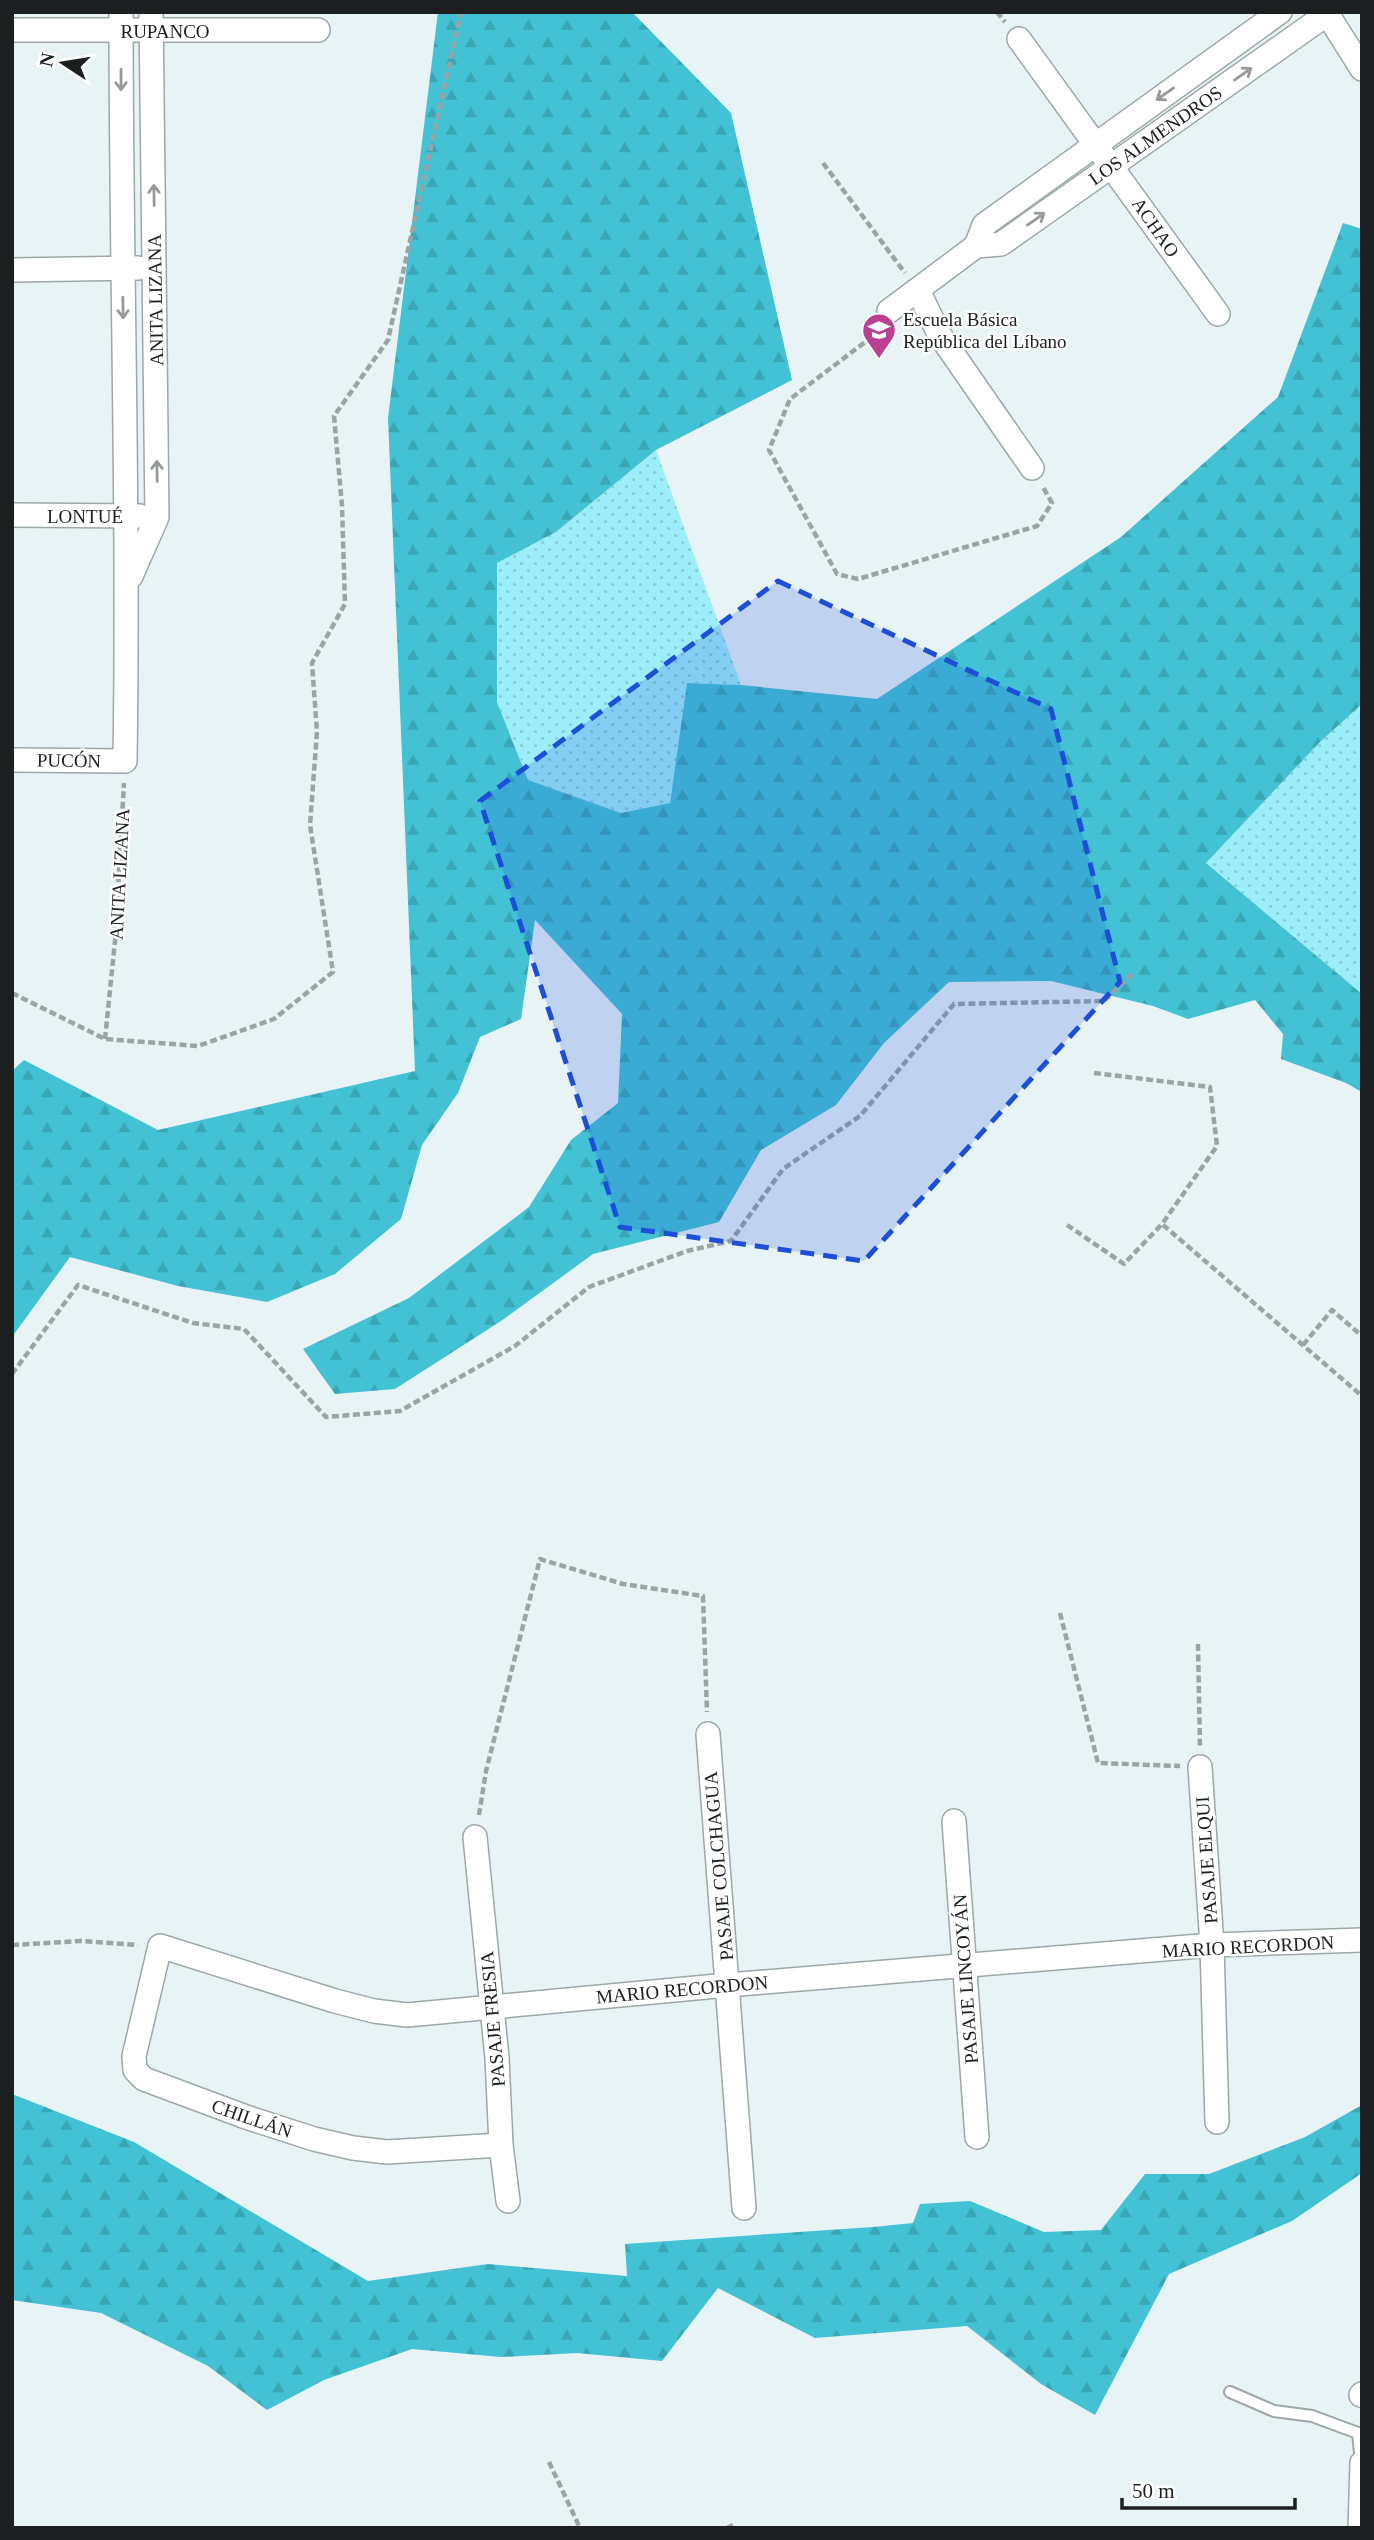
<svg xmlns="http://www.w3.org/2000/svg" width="1374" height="2540" viewBox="0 0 1374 2540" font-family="'Times New Roman',serif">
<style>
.grass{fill:url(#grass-dots)}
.forest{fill:url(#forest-firs)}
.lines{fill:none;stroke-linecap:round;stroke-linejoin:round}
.lane-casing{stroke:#9ca7a8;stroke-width:14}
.street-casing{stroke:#9ca7a8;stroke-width:26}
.path{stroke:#9ba4a5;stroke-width:4.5;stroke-dasharray:7 3.5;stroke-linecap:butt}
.lane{stroke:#fff;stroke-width:10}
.street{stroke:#fff;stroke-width:23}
.oneway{stroke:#989a9a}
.marked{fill:#1d4ed8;fill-opacity:0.2;stroke:#1d4ed8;stroke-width:5;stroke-dasharray:14 9;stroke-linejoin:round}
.labels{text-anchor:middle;stroke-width:5;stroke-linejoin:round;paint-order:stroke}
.street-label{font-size:19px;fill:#1b1f1f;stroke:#fff}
.poi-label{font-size:19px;fill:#1b1f1f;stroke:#fff;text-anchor:start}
</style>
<defs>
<pattern id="grass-dots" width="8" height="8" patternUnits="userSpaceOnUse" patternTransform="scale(1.75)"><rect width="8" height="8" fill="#9eedfa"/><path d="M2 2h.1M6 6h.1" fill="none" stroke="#88cbd6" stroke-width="1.8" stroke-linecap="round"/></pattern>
<pattern id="forest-firs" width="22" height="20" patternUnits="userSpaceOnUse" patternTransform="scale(1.75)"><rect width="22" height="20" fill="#42c2d4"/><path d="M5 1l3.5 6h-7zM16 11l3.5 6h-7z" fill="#39a6b6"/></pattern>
</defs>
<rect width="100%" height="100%" fill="#e8f3f5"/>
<!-- grass -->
<g class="grass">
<polygon points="656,450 741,685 687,683 670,803 621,813 528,780 497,702 497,563 556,532"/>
<polygon points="1362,704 1362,994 1206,863 1320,742"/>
</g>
<!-- forest -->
<g class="forest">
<polygon points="438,12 632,12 731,113 792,380 656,450 556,532 497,563 497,702 528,780 621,813 670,803 687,683 741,685 877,699 1121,537 1278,397 1343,223 1362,229 1362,704 1320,742 1206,863 1362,994 1362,1092 1346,1083 1281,1059 1283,1034 1255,1000 1188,1019 1153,1006 1051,981 949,982 884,1043 836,1105 761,1150 719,1222 593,1254 501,1321 395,1389 335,1394 303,1349 409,1298 529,1207 571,1140 618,1103 622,1014 535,920 521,1019 480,1037 458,1093 422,1145 401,1219 335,1274 267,1302 178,1286 70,1257 12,1337 12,1071 24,1060 158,1130 415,1071 388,418"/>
<polygon points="12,2094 134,2142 368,2281 488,2264 627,2276 625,2244 873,2227 913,2223 920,2204 970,2201 1044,2232 1101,2230 1145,2174 1209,2174 1305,2137 1362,2105 1362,2173 1292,2221 1169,2274 1095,2415 1041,2384 967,2326 815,2338 718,2288 662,2361 577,2353 501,2357 412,2349 324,2380 267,2410 208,2366 101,2313 12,2300"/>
</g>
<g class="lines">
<!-- lane casing -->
<g class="lane-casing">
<polyline id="lane" points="1230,2392 1274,2411 1312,2416 1358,2433 1361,2463"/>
</g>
<!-- street casing -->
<g class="street-casing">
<g id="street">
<polyline points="1326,12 1362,69"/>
<polyline points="12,30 318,30"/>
<polyline points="1019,39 1218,314"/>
<polyline points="976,246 984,225 1280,12"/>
<polyline points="12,270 138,268"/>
<polyline points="918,290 939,334 1032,468"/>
<polyline points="889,311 976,246 1001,244 1330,12"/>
<polyline points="12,515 140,516"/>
<polyline points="131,576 157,517 151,12"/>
<path d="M 12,760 L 125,761 C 129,512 121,262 121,12"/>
<polyline points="708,1734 744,2208"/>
<polyline points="1200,1767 1212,1945 1217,2122"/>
<polyline points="954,1821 977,2137"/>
<polyline points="475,1837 497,2058 501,2145 508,2201"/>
<polyline points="501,2145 387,2152 353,2148 314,2139 246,2117 144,2079 135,2070 134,2056 160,1946 335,2001 374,2011 407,2015 728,1985 1212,1945 1362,1940"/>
<polyline points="1361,2395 1362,2394"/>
<polyline points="1360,2528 1362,2463"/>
</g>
</g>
<!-- path -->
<g class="path">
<polyline points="997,12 1005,22"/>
<polyline points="823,163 905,273"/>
<polyline points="881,330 790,399 769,450 837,574 858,579 1037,526 1052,503 1043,487"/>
<polyline points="12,993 105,1039 198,1046 274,1019 333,972 310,825 317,732 312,663 345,604 342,506 334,416 388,340 461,12"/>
<polyline points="105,1039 115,941 124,783"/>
<polyline points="1094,1073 1210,1087 1217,1146 1162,1224 1362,1396"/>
<polyline points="1067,1225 1124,1264 1162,1224"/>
<polyline points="1303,1345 1332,1310 1362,1336"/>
<polyline points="12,1374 78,1285 193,1323 244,1329 326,1417 400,1411 515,1346 589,1287 687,1251 731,1241 783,1169 860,1116 954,1004 1104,1001 1132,974"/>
<polyline points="1060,1613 1098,1763 1180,1766"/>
<polyline points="1198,1644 1200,1747"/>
<polyline points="479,1815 486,1771 540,1559 623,1584 703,1596 707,1712"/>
<polyline points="12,1945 81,1941 138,1945"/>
<polyline points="549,2462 580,2528"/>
<polyline points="727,2528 733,2525"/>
</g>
<!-- lane -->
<use href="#lane" class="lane"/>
<!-- street -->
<use href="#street" class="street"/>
</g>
<!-- one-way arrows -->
<defs><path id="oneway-shaft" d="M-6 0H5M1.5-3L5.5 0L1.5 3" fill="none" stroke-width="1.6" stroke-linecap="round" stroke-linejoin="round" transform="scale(1.75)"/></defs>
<g class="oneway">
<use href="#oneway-shaft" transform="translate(1243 74) rotate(-35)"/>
<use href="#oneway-shaft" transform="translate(121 80) rotate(90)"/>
<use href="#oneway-shaft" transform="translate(1165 94) rotate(145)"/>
<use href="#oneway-shaft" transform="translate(154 195) rotate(-91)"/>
<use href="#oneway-shaft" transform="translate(1036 219) rotate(-35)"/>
<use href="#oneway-shaft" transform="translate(123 308) rotate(89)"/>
<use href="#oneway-shaft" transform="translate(157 471) rotate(-91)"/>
</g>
<!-- marked area -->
<path class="marked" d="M 778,581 L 1051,709 L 1120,982 L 864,1261 L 620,1227 L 480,801 Z"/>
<!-- icons -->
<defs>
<g id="school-pin" transform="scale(1.75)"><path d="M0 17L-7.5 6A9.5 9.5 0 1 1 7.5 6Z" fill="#bc4091" stroke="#fff"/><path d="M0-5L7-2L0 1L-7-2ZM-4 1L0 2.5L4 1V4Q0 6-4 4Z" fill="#fff"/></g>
</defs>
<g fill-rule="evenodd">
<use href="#school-pin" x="879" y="330"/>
</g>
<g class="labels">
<!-- street labels -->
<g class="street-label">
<text x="165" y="38">RUPANCO</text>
<text transform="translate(1155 135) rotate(-35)" y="7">LOS ALMENDROS</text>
<text transform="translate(1156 227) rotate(55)" y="7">ACHAO</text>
<text transform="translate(155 300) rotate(-91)" y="7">ANITA LIZANA</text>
<text x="85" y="523">LONTUÉ</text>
<text transform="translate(69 760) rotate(1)" y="7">PUCÓN</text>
<text transform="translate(119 874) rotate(-87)" y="7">ANITA LIZANA</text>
<text transform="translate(1206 1860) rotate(-94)" y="7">PASAJE ELQUI</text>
<text transform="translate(718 1866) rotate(-95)" y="7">PASAJE COLCHAGUA</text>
<text transform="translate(1248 1946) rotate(-3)" y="7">MARIO RECORDON</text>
<text transform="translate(965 1979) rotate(-94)" y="7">PASAJE LINCOYÁN</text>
<text transform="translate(682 1989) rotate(-5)" y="7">MARIO RECORDON</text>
<text transform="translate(492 2019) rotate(-95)" y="7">PASAJE FRESIA</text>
<text transform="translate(252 2118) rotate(19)" y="7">CHILLÁN</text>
</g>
<!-- poi labels -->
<g class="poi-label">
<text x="903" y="326">Escuela Básica<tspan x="903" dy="22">República del Líbano</tspan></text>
</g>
</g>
<!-- border -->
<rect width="1374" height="2540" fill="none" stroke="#1b1f1f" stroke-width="28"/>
<!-- north arrow -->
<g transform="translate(63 63) rotate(282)" stroke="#ffffff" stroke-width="5" paint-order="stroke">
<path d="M0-5L12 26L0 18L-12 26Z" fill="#1b1f1f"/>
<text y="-10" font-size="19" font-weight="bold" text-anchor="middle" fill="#1b1f1f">N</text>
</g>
<!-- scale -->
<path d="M1122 2498v10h173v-10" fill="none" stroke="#1b1f1f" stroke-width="3.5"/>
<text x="1132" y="2498" font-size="21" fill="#1b1f1f" stroke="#ffffff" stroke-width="5" paint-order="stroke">50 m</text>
</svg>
